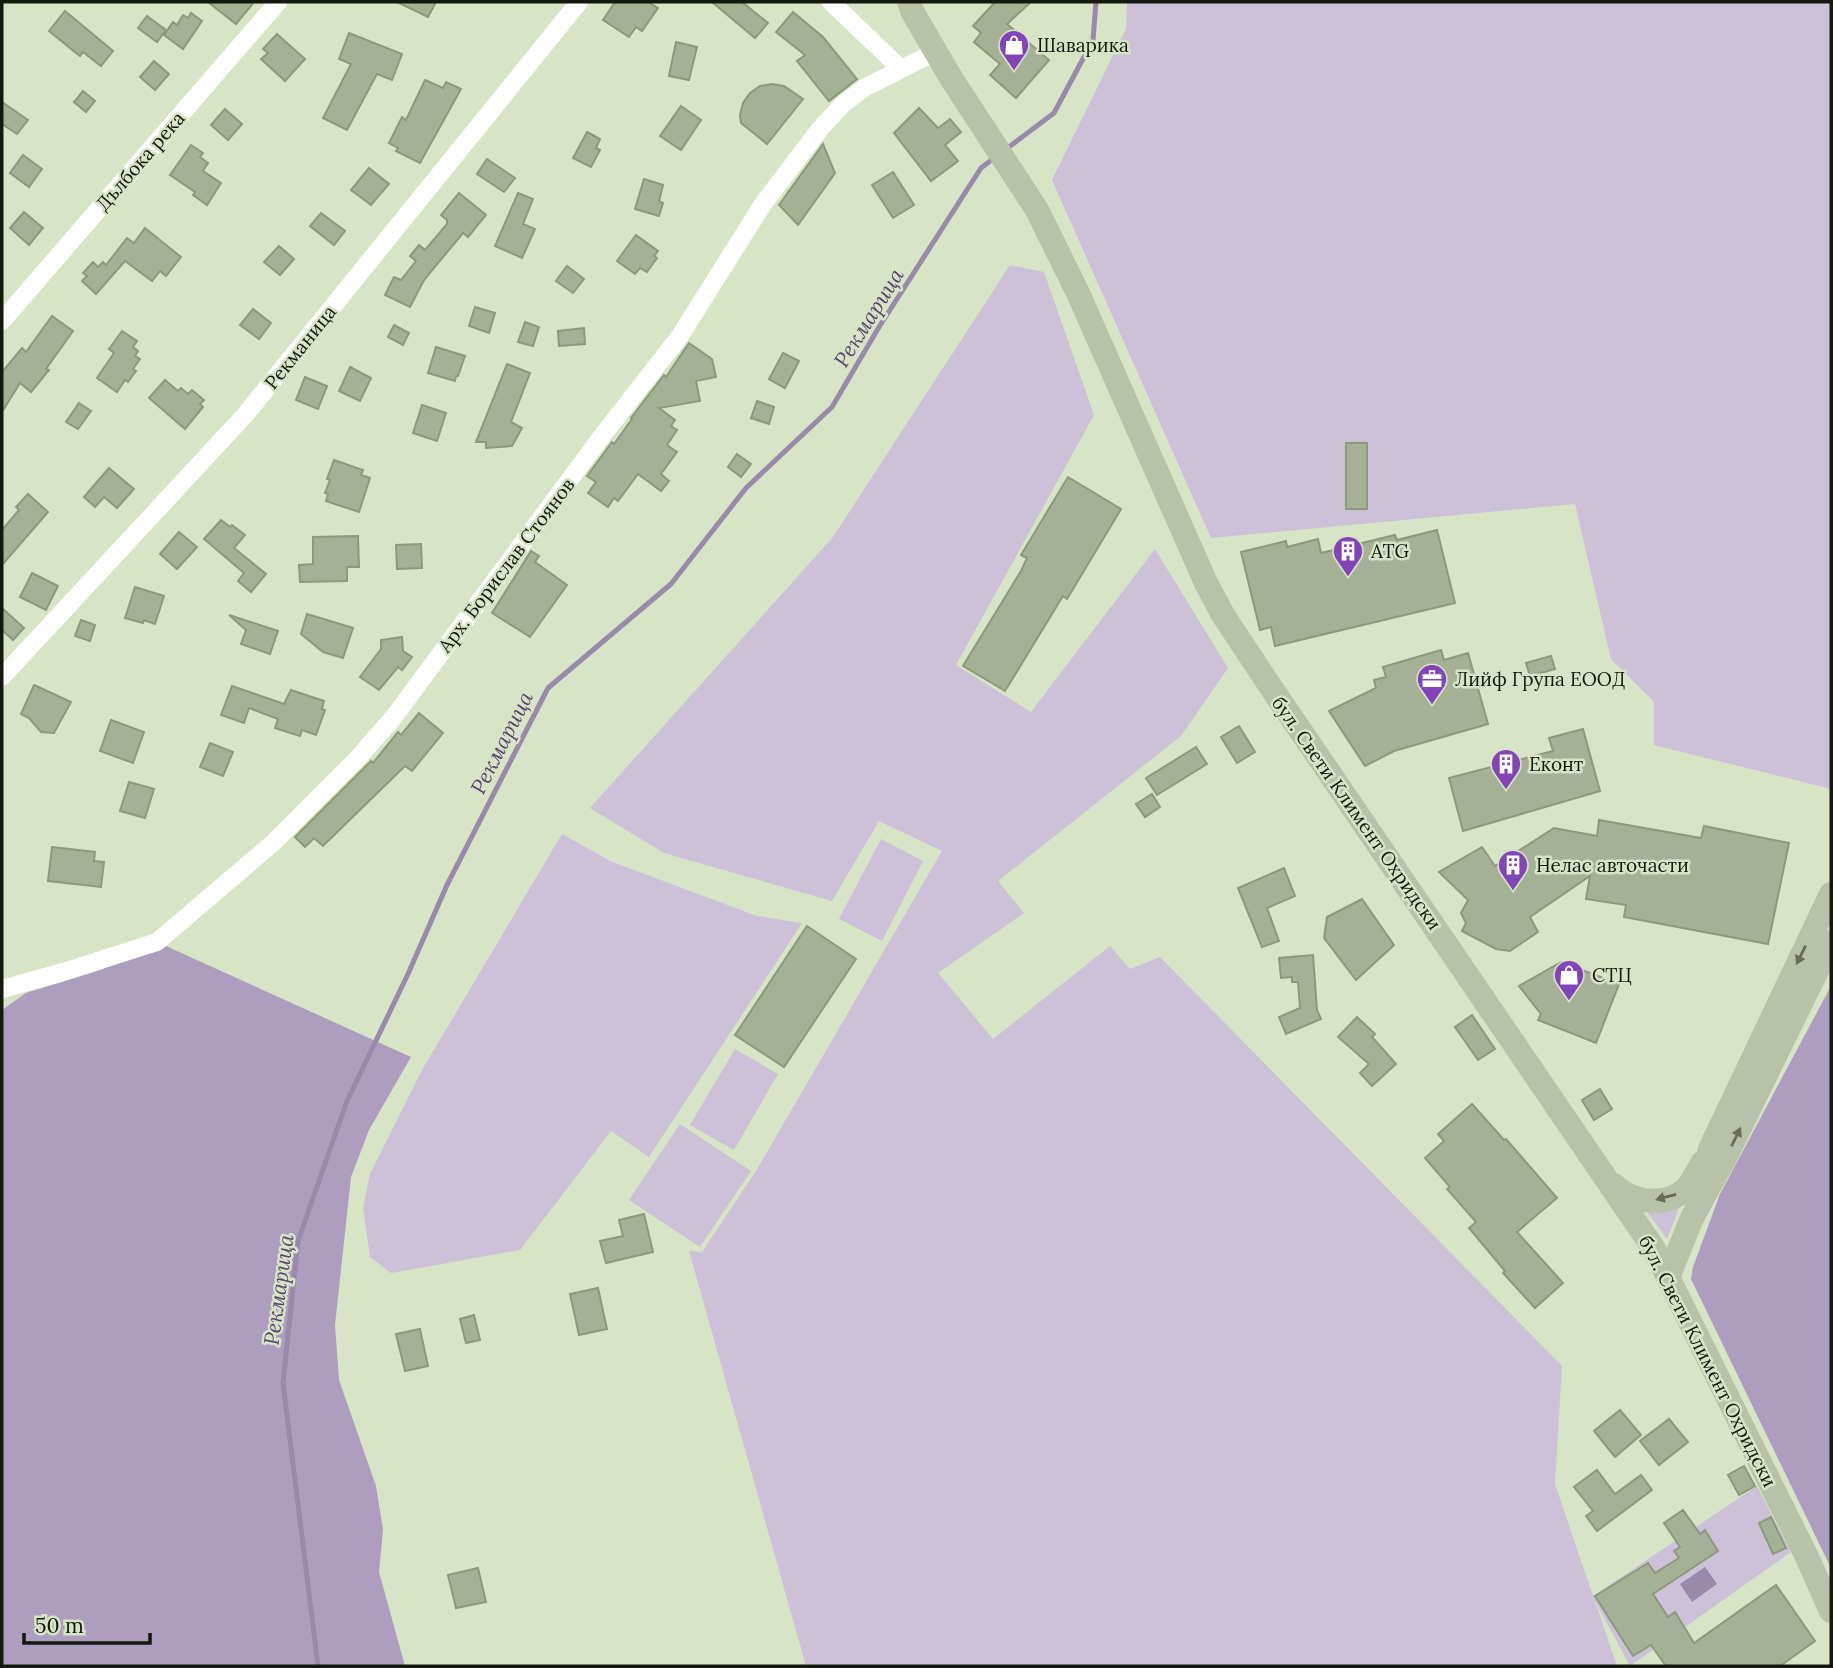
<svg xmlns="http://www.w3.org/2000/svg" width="1833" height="1668" viewBox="0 0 1833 1668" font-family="Lora,serif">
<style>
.green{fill:#ccc1d9}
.forest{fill:#ad9dbf}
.water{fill:#998aab}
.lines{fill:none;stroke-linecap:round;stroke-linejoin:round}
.stream{stroke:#998aab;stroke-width:5}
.building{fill:#a5b194;stroke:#8c997b;stroke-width:2}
.street{stroke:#fff;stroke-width:18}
.secondary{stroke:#b8c2a7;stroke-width:24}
.oneway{fill:#666e5a}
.labels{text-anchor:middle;stroke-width:5;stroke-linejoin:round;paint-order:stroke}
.poi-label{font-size:19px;fill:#14190e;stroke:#d7e4c5;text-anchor:start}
.street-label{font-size:19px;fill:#14190e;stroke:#d7e4c5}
.water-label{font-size:21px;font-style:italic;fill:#594271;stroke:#d7e4c5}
</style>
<rect width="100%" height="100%" fill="#d7e4c5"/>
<!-- green -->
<g class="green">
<polygon points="1127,2 1831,2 1831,789 1654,745 1654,702 1611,659 1575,504 1211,538 1052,180 1126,29"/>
<polygon points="1010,265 1044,272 1094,415 956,665 1031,712 1155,549 1228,668 1181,736 998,881 1024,913 938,973 993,1039 1110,946 1130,969 1160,957 1562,1366 1555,1484 1593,1596 1757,1486 1791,1552 1630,1666 1595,1601 1617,1666 806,1666 689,1251 702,1252 756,1171 942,851 879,821 832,901 664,853 590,808 833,537"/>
<polygon points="562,834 610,861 757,916 802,923 649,1157 611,1131 520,1250 391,1273 370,1257 363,1208 370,1174 422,1070"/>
<polygon points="881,839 923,861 882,941 839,919"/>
<polygon points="735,1049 778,1074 734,1150 690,1125"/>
<polygon points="680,1124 751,1171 700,1247 629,1200"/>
<polygon points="1681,1203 1667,1239 1645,1209"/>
</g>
<!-- forest -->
<g class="forest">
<polygon points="157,942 411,1057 369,1130 351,1177 335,1325 339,1380 376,1486 383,1530 379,1572 405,1666 2,1666 2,1010 26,993 101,970"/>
<polygon points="1831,986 1831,1568 1691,1279 1693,1267 1720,1194"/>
</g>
<!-- water -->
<polygon class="water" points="1705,1567 1717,1584 1692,1602 1680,1584"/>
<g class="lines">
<!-- stream -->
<g class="stream">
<polyline points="1005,150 1054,113 1093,40 1096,2"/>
<polyline points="318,1666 283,1383 298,1241 347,1101 408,974 447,885 548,688 671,584 746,488 832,407 879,327 981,168 994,158"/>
</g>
</g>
<!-- building -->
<g class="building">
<polygon points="208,2 254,2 236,24"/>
<polygon points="397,2 436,2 428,17"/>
<polygon points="615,2 648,2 658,8 642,31 636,27 629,37 603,20"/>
<polygon points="712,2 742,2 768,23 755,38"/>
<polygon points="995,2 1031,2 1007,24 1049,60 1016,98 990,75 1000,64 974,42 981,33 973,26"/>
<polygon points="65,11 113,51 101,66 83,52 80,56 49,31"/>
<polygon points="793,12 823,37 857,79 829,101 797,61 805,55 776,32"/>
<polygon points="191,13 202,21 183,49 164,35 173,22 177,25 183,15 188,18"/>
<polygon points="147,16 166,30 157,42 138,28"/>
<polygon points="349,33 402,54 392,80 377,74 347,130 323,118 351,64 339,59"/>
<polygon points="277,34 305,59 285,81 261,59 268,53 263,49"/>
<polygon points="676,42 697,47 689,80 669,76"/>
<polygon points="154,61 169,74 155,90 140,77"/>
<polygon points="425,80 443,88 446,82 461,89 420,163 396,151 398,148 389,143 402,117 406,120"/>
<polygon points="772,84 784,86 803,99 767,144 741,123 740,115 743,103 750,93 760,86"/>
<polygon points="83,91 95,101 86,112 74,102"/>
<polygon points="2,102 28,120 17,134 2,124"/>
<polygon points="681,106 701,120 681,150 660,136"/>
<polygon points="919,108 938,128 950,119 961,132 945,145 958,161 931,181 894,133"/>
<polygon points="225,109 242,124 228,140 211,125"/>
<polygon points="587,132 600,139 596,148 600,150 591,167 573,158"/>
<polygon points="823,144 835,173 798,225 779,205"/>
<polygon points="191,145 203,153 200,157 208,163 203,171 221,183 207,205 193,195 195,192 170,175"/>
<polygon points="23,155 42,169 29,187 10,173"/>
<polygon points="487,159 515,178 504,192 477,174"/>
<polygon points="369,168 389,184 371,205 351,190"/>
<polygon points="893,172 914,205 893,218 872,185"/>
<polygon points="644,179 663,185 659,201 663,203 659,216 635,209"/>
<polygon points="459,193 486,215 468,237 463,233 424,280 410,307 385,295 394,277 401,280 416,261 410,256 419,245 425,250 447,224 447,220 441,215"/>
<polygon points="518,193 533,199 523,224 535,229 522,258 495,246"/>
<polygon points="24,212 43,228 29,245 10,228"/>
<polygon points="321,213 345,231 334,245 310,226"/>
<polygon points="145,228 181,257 166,276 160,271 152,281 125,261 96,294 82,281 87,276 83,273 93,262 98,267 103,262 106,265 127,238 134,243"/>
<polygon points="636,235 658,251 654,256 657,258 647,272 640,268 635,274 617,261"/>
<polygon points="279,246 294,259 280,275 264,262"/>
<polygon points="567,266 584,279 573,293 556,281"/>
<polygon points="475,307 495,313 489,333 469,326"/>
<polygon points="253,309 271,323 259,339 240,325"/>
<polygon points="52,316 73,331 46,369 49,370 31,392 20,383 2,412 2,372 22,348 26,352"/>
<polygon points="525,322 539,327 533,346 518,342"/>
<polygon points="394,325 409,333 403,345 388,337"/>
<polygon points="584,328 585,344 559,346 558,331"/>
<polygon points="122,331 137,341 133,347 138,351 135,356 140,359 133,369 136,371 128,382 125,380 117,392 97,378 114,353 109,349"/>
<polygon points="689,343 712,359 716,377 696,381 700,401 659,408 675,420 671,426 677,430 667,445 677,452 661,474 669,481 661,491 638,474 618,501 614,498 608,507 588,493 596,482 587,476 612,442 614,444 632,419 631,418 664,375 666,377"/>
<polygon points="436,347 465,356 458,376 456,376 455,381 428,373"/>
<polygon points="783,353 799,361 785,388 769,379"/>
<polygon points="507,364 530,373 511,422 522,428 512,446 486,448 486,442 476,442"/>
<polygon points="350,367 371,378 360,401 339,391"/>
<polygon points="305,377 327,386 318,409 296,400"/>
<polygon points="165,380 178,391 181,388 188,394 192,390 204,400 200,404 203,407 185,429 149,398"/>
<polygon points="757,401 774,407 769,424 751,418"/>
<polygon points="79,403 91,411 78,429 66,422"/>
<polygon points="422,405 446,413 437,441 413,433"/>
<rect x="1346" y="443" width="21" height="66"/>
<polygon points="737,454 751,464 741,477 728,467"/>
<polygon points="334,460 363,470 361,475 370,478 359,512 326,501 328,494 325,493 330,480 327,479"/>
<polygon points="109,468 134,489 117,508 104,497 95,507 84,497"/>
<polygon points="1068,477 1121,509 1067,599 1063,596 1005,691 963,666 1021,571 1027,558 1021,555"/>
<polygon points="28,494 48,512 2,565 2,530 19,510 16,507"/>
<polygon points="221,520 230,527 232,525 245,535 234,548 266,574 251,592 238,581 244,573 204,539"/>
<polygon points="1437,530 1455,603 1275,646 1271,627 1260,630 1241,552 1286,541 1287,547 1318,539 1321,553 1395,535 1397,540"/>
<polygon points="179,532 197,547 177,569 160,554"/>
<polygon points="358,536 359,567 347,567 347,581 300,582 299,565 313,564 313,537"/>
<polygon points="421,544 422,568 397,569 396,545"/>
<polygon points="531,551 539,556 535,562 567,585 530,637 492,613"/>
<polygon points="32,573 58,586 46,610 20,597"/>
<polygon points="135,587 164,596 155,624 144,620 143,623 125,618"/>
<polygon points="2,608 24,628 13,640 2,630"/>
<polygon points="307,614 353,628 343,658 323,652 301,634"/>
<polygon points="229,615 278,631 270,654 241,644 246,630"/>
<polygon points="81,620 95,625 90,641 75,636"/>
<polygon points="402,637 403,651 412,657 402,670 398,667 379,690 360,677 381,649 381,640"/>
<polygon points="1441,650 1444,660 1468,653 1488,724 1394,751 1365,766 1329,711 1376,688 1374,680 1386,677 1383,667"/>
<polygon points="1551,656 1555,669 1530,676 1526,663"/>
<polygon points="34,685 71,702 54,733 41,732 29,718 21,714"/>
<polygon points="232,686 284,704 291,690 324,701 322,709 325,710 316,735 302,730 300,736 275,728 278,719 249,708 244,723 221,715"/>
<polygon points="419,713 443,733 412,771 405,766 323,846 314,838 305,847 295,837 371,761 373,763 398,732 401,735"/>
<polygon points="111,720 144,732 133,763 100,751"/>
<polygon points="1239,726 1255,752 1237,763 1221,737"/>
<polygon points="1583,729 1600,791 1463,831 1449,778 1553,751 1549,738"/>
<polygon points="210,743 233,752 223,776 200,767"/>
<polygon points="1196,747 1207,764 1157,795 1146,778"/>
<polygon points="129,782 154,789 145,818 120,811"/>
<polygon points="1152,794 1160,807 1145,817 1136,804"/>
<polygon points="1599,820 1701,838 1704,826 1789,843 1768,944 1624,917 1626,905 1586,899 1590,876 1530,917 1538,932 1510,951 1496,949 1462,931 1466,923 1461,913 1468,900 1439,872 1482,847 1495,866 1554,828 1597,836"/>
<polygon points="52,847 95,852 94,861 104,862 101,887 48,881"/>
<polygon points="1284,868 1295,896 1267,908 1279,941 1262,947 1238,888"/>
<polygon points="1362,899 1394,945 1356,980 1324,938 1327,917"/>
<polygon points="807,926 856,959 784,1067 735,1035"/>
<polygon points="1313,955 1317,1010 1321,1019 1286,1034 1279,1017 1300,1008 1298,982 1292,982 1292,977 1281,978 1279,958"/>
<polygon points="1561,962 1619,984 1596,1043 1538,1020 1541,1014 1519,986"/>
<polygon points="1472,1015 1495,1049 1478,1060 1455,1027"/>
<polygon points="1357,1017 1375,1034 1372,1037 1396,1064 1372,1086 1360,1073 1369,1064 1338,1037"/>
<polygon points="1600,1089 1612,1109 1594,1120 1582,1100"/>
<polygon points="1472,1104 1504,1140 1506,1139 1557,1198 1517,1232 1563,1283 1535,1308 1503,1273 1505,1271 1469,1228 1476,1222 1447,1189 1450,1187 1425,1158 1444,1141 1438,1134"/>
<polygon points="644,1214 653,1252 606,1263 600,1241 623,1236 619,1220"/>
<polygon points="598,1288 607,1329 579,1335 570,1294"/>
<polygon points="474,1315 480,1340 466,1343 460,1319"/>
<polygon points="420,1329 428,1366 405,1371 396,1334"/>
<polygon points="1620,1410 1641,1435 1615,1457 1594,1431"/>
<polygon points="1669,1419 1688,1442 1659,1465 1640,1441"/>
<polygon points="1744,1466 1755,1486 1739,1495 1728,1475"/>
<polygon points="1597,1470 1615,1494 1641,1475 1652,1490 1597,1531 1586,1516 1593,1511 1574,1487"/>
<polygon points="1683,1510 1700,1534 1705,1530 1718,1551 1653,1594 1668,1617 1675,1612 1694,1643 1776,1585 1815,1641 1780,1666 1666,1666 1651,1645 1633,1656 1595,1596 1648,1563 1655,1573 1679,1558 1674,1551 1680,1547 1664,1523"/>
<polygon points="1771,1517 1786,1548 1773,1554 1759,1523"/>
<polygon points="478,1568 486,1602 456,1608 448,1575"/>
</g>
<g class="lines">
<!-- street -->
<g class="street">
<polyline points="831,2 900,68"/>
<polyline points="2,321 278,2"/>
<polyline points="2,677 245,415 579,2"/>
<polyline points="2,989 63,972 157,942 273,843 357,759 393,718 599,440 680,336 763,204 820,129 842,105 864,88 935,52"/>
</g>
<!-- secondary -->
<g class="secondary">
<polyline points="909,2 912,11 951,78 1037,210 1078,293 1206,583 1223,615 1268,683 1654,1249 1806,1555 1831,1611"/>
<polyline points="1701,1184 1710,1149 1831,894"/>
<path d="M 1614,1185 C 1632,1203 1665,1207 1685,1190 C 1693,1182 1697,1171 1703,1162"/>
<polyline points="1669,1275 1692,1218 1726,1156 1831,942"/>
</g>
</g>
<!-- one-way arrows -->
<defs><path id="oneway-solid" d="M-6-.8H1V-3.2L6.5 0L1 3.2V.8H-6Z" transform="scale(1.75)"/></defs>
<g class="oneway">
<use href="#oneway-solid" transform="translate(1801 955) rotate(116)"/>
<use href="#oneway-solid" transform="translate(1736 1137) rotate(-64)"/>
<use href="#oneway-solid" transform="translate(1666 1197) rotate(165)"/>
</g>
<!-- icons -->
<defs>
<g id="shop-pin" transform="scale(1.575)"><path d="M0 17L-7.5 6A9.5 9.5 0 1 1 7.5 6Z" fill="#8444b9" stroke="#d7e4c5"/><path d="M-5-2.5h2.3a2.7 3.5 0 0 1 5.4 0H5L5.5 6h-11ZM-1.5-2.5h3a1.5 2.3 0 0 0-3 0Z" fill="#fff"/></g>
<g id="building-pin" transform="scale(1.575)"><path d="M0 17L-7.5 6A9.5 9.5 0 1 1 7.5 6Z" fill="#8444b9" stroke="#d7e4c5"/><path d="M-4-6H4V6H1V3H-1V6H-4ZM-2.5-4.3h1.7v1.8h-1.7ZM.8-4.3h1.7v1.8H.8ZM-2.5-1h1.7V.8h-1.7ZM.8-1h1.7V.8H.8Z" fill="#fff"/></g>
<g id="office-pin" transform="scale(1.575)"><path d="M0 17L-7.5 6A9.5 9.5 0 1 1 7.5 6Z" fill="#8444b9" stroke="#d7e4c5"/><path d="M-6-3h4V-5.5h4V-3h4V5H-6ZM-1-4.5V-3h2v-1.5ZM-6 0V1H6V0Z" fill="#fff"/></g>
</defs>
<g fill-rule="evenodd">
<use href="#shop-pin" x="1014" y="45"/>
<use href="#building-pin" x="1348" y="551"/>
<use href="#office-pin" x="1432" y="679"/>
<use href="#building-pin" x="1506" y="764"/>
<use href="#building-pin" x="1513" y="865"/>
<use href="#shop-pin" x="1569" y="975"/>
</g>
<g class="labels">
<!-- poi labels -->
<g class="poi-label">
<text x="1037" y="52">Шаварика</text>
<text x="1371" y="558">ATG</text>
<text x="1455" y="686">Лийф Група ЕООД</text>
<text x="1529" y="771">Еконт</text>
<text x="1536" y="872">Нелас авточасти</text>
<text x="1592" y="982">СТЦ</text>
</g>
<!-- street labels -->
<g class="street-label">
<text transform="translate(140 161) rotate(-49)" y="7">Дълбока река</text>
<text transform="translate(300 347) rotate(-51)" y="7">Рекманица</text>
<text transform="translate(506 565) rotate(-53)" y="7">Арх. Борислав Стоянов</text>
<text transform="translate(1357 813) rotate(55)" y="7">бул. Свети Климент Охридски</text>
<text transform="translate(1708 1361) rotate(63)" y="7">бул. Свети Климент Охридски</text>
</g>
<!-- water labels -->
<g class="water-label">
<text transform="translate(869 318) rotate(-58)" y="7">Рекмарица</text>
<text transform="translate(502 743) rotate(-63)" y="7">Рекмарица</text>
<text transform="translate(279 1290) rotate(-82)" y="7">Рекмарица</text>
</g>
</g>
<!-- border -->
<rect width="1833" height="1668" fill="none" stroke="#14190e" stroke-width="7"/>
<!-- scale -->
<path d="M24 1633v10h126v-10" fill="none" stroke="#14190e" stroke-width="3.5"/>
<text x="35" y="1633" font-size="21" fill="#14190e" stroke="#d7e4c5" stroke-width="5" paint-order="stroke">50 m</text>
</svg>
